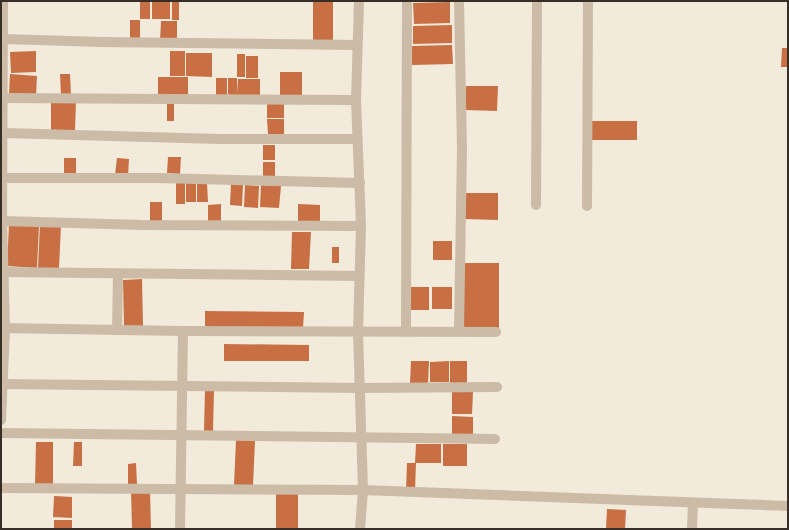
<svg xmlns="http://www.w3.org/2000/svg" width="789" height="530" viewBox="0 0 789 530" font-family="'Work Sans',sans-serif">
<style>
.building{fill:#c87044}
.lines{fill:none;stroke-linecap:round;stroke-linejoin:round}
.minor{stroke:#cbbba7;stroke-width:10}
</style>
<rect width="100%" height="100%" fill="#f2eadb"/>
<!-- building -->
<g class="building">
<rect x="140" y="1" width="10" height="18"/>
<rect x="152" y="1" width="18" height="18"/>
<rect x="172" y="1" width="7" height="19"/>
<rect x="313" y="1" width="20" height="40"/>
<polygon points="450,2 450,23 414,24 413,3"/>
<rect x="130" y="20" width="10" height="20"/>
<polygon points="161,21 177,21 177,42 160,42"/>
<polygon points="452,25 452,43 413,44 413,26"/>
<polygon points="452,45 453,64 412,65 412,46"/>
<polygon points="782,48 788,48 788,67 781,67"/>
<polygon points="36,51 36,72 11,73 10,52"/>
<rect x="170" y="51" width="15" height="25"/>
<polygon points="186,53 212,53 212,77 186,76"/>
<rect x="237" y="54" width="8" height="23"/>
<rect x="246" y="56" width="12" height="22"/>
<rect x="280" y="72" width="22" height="23"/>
<polygon points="10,74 37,76 36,95 9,94"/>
<polygon points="60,74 70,74 71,95 61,95"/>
<rect x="158" y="77" width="30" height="20"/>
<rect x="216" y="78" width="11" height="18"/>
<polygon points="228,78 237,78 237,93 238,79 260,79 260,97 228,96"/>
<polygon points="466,86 498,86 497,111 465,110"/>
<polygon points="51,102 76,102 75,130 51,130"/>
<rect x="167" y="103" width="7" height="18"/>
<rect x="267" y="103" width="17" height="15"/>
<polygon points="267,119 284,119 284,134 268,134"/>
<rect x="591" y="121" width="46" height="19"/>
<rect x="263" y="145" width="12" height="15"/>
<polygon points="168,157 181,157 180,174 167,173"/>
<rect x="64" y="158" width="12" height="17"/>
<polygon points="117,158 129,159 128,176 115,175"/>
<rect x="263" y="162" width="12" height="16"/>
<rect x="176" y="183" width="9" height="21"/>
<rect x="186" y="183" width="10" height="19"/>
<polygon points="197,183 207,183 208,202 197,202"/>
<polygon points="231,184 243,184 242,206 230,205"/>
<polygon points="245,185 259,186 258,208 244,207"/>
<polygon points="261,185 281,186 279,208 260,207"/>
<polygon points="464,193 498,193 498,220 464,219"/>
<rect x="150" y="202" width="12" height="20"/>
<polygon points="221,204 221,222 208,223 208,205"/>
<polygon points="298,204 320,205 320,225 298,224"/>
<polygon points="9,224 39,225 37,268 7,266"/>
<polygon points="40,224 61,225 59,268 38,268"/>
<polygon points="292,232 311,232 309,269 291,269"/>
<rect x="433" y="241" width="19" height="19"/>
<rect x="332" y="247" width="7" height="16"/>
<rect x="463" y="263" width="36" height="65"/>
<polygon points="142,279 143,326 124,326 123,280"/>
<polygon points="410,287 429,287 429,310 411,310"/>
<rect x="432" y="287" width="20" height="22"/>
<polygon points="205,311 304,312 303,328 205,328"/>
<polygon points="224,344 309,345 309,361 224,361"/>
<polygon points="411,361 429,361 428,384 410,383"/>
<polygon points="449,361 449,382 430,382 430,362"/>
<rect x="450" y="361" width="17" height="22"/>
<polygon points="205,389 214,389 213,432 204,431"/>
<polygon points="452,392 473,392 472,414 452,414"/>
<polygon points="452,416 473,417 473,437 452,437"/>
<polygon points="236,440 255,441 253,485 234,485"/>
<polygon points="36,442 53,442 53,485 35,485"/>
<polygon points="74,442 82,442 82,466 73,466"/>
<polygon points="416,444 441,444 441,463 415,463"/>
<rect x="443" y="444" width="24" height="22"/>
<polygon points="136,463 137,484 128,484 128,464"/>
<polygon points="407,463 416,463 415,491 406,491"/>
<polygon points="131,490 150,490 151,529 132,529"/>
<rect x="276" y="494" width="22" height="35"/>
<polygon points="54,496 72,497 72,518 53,517"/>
<polygon points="607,509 626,510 625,529 606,529"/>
<rect x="54" y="520" width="18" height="9"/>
</g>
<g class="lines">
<!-- minor -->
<g class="minor">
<polyline points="359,1 356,100 361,226 358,332 363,490 360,529"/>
<polyline points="459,1 462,148 459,331"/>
<polyline points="4,39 101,42 357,45"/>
<polyline points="3,98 356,100"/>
<polyline points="4,133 219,139 357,139"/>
<polyline points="3,178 158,178 360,183"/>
<polyline points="536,205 537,1"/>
<polyline points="587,206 588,1"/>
<polyline points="2,221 143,225 361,226"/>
<polyline points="1,272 359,276"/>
<polyline points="1,328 183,331 496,332"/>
<polyline points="117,330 118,274"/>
<polyline points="406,331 407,1"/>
<polyline points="1,384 360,388 497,387"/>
<polyline points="1,420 5,328 2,221 3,1"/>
<polyline points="1,433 495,439"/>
<polyline points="1,488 363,490 788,506"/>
<polyline points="180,529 183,331"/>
<polyline points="692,529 693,503"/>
</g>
</g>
<!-- border -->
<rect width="789" height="530" fill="none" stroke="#372e28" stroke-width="4"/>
</svg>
